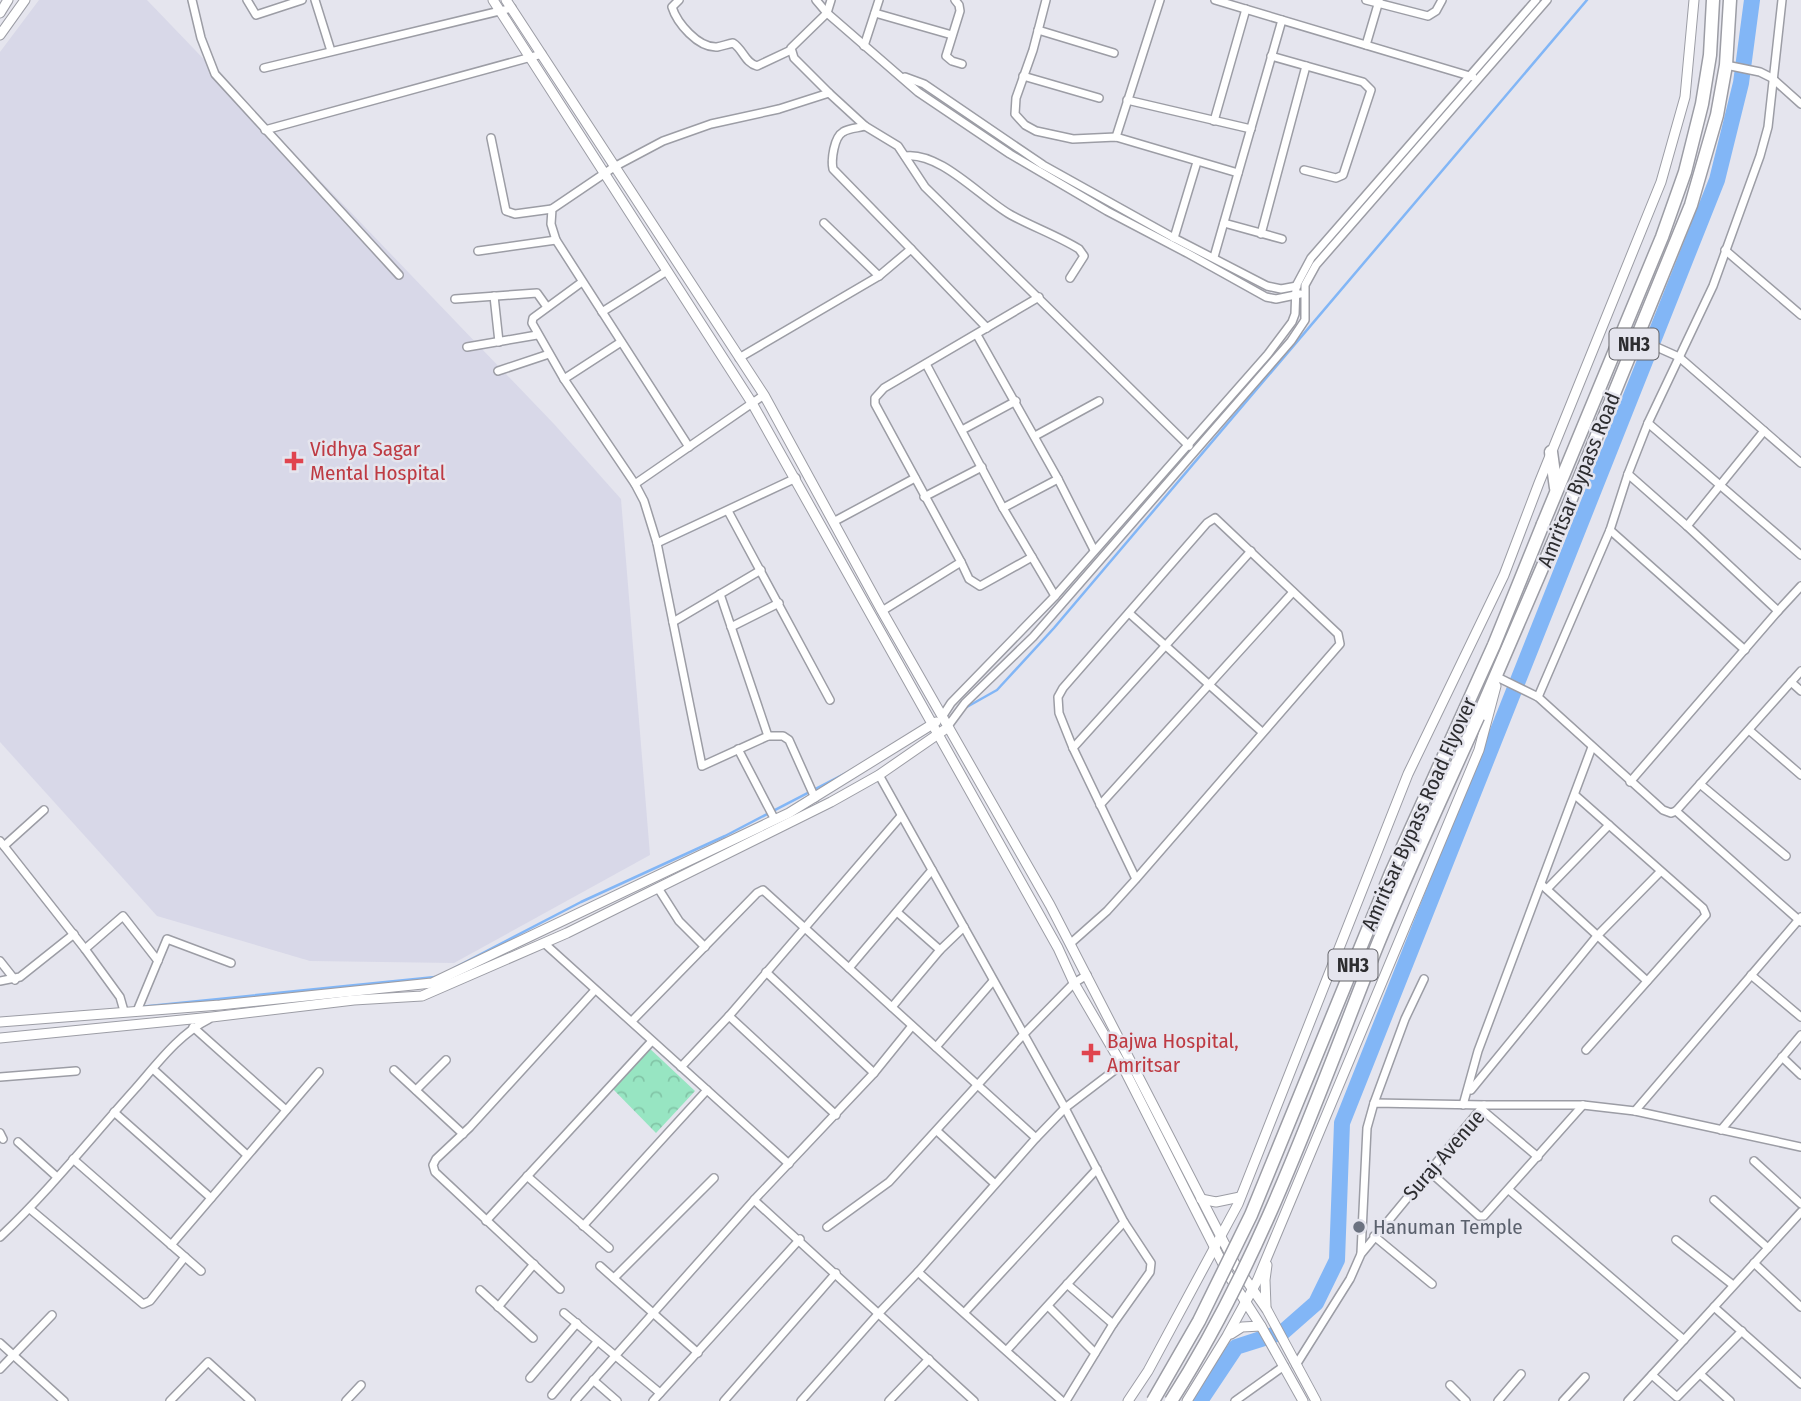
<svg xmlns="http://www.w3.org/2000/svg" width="1801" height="1401" viewBox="0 0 1801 1401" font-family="'Fira Sans Condensed',sans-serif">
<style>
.built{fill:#d8d8e8}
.park{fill:url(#park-crowns)}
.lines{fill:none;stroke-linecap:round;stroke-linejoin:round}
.stream{stroke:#82b6f6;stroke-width:2.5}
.river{stroke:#82b6f6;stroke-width:16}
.minor-casing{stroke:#9c9da5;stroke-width:10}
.tertiary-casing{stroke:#9c9da5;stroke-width:11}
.trunk-casing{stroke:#9c9da5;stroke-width:15}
.minor{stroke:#fff;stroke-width:7}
.tertiary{stroke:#fff;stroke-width:9}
.trunk{stroke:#fff;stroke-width:12}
.trunk-bridge-casing{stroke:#9c9da5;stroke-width:15;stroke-linecap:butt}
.trunk-bridge{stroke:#fff;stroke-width:12}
.health-dot{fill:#e0444e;stroke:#e5e5ee;stroke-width:2.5}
.worship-dot{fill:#6b7280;stroke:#e5e5ee;stroke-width:2.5}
.labels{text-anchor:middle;stroke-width:5;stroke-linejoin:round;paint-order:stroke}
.shield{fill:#e5e5ee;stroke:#646469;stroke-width:2}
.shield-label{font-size:19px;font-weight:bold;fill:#2d2d30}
.health-label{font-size:21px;fill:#be3a42;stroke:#e5e5ee;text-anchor:start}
.street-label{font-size:21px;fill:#2d2d30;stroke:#e5e5ee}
.worship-label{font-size:21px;fill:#5b616d;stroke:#e5e5ee;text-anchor:start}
</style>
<defs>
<pattern id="park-crowns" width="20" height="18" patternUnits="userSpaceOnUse" patternTransform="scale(1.75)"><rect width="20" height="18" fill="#97e5c2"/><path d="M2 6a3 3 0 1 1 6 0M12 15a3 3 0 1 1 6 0" fill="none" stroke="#82c5a7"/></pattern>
</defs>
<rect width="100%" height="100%" fill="#e5e5ee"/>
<!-- built -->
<polygon class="built" points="39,0 147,0 554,424 621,499 650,855 454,963 310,961 157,916 0,742 0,52"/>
<!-- park -->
<polygon class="park" points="646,1045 695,1091 656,1133 609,1085"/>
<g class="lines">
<!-- stream -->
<g class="stream">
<polyline points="965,708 997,690 1054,628 1587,0"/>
<polyline points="454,968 581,902 725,836 846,773"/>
<polyline points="139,1007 435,977"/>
</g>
<!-- river -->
<polyline class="river" points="1200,1401 1236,1347 1283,1332 1316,1303 1337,1260 1342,1123 1717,180 1741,83 1752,0"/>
<!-- minor casing -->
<g class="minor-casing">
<g id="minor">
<polyline points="192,0 201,38 215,74 399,275"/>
<polyline points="247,0 256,15 302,0"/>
<polyline points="315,0 331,51"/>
<path d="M 679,0 L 672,7 C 677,23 698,48 717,47 C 722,46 728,44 733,43 C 743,49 745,63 757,66 L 791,50"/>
<polyline points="816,0 827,13 918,92 1010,154 1107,211 1187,253 1266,297 1276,299 1300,294"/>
<polyline points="955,0 959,5 960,11 946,56 952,61 962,64"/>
<polyline points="1046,0 1033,50 1016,98 1015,114 1025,125 1036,131 1073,139 1116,137 1238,173"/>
<polyline points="1215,0 1473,77"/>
<polyline points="1366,0 1428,16 1436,11 1442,0"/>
<polyline points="875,13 952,35"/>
<polyline points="1038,30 1114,53"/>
<polyline points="1366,45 1379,1"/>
<polyline points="864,46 879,0"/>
<polyline points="1271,56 1363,82 1371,90 1343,175 1336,178 1304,170"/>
<polyline points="1726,65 1760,72 1772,78 1801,104"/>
<polyline points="264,68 512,8"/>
<polyline points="1023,76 1099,98"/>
<polyline points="905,77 924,84 1043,165 1174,238 1267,286 1281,289 1297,286"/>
<polyline points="829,93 794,58 791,48 827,13 831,0"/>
<polyline points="1127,100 1251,129"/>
<polyline points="1214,121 1246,9"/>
<path d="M 865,126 C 859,128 849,128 843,132 C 834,137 831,160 833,169 L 911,249"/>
<polyline points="265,130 542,54"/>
<polyline points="1116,137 1160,0"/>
<polyline points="491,138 506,211 515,214 552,209"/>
<path d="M 905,156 C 940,151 982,199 1011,215 C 1033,227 1058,236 1079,249 L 1084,256 L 1070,278"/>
<polyline points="824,223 879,276"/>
<polyline points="1224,223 1282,239"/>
<polyline points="1261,234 1306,66"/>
<polyline points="1174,238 1197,162"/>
<polyline points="1725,250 1801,315"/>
<polyline points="478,251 556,240"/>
<polyline points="1214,257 1282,20"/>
<polyline points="582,282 533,318 532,323 564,379 635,484 644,501 657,543 702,766 768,736 783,736 789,740 815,798"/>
<polyline points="494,296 499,342"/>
<polyline points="455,299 537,293 547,307"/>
<polyline points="602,312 667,271"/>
<polyline points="977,335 1058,479"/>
<polyline points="1635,341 1652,345 1679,357 1801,463"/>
<polyline points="467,347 537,335"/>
<polyline points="739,358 879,276 911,249 987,328"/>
<polyline points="926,364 1003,508 1032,557"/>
<polyline points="498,371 549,354"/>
<polyline points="564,379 621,342"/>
<polyline points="1648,423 1801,555"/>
<polyline points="962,430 1016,401"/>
<polyline points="1035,436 1099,401"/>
<polyline points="689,447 556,240 551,224 552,209 614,167 663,141 711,124 779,109 829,93 865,126 898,146 925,187 1189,446"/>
<polyline points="1628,474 1687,526 1778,611 1801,586"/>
<polyline points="635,484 764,395"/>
<polyline points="924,497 982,467"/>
<polyline points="1003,508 1058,479 1094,550"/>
<polyline points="728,511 830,700"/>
<polyline points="835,521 915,478"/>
<polyline points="1687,526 1764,431"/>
<polyline points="1610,530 1745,650"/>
<polyline points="657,543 796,478"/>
<polyline points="961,562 969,579 980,586 1032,557 1055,596"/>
<polyline points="720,594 768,736"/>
<polyline points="882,611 961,562 875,404 875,398 884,388 1039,297"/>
<polyline points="1129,613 1262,732"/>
<polyline points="673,622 761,570"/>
<polyline points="731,627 779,603"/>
<polyline points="1497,677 1538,697 1663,810 1671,813 1676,811 1801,671"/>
<polyline points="1791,682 1801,691"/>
<polyline points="1538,697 1610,530 1628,474 1648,423 1713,286 1760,156 1768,127 1782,0"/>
<polyline points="942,717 951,703 1055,596 1268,354 1292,322 1295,314 1296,286 1311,258 1536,0"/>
<polyline points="948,726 965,703 1033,637 1291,341 1305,320 1305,285 1316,265 1547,0"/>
<polyline points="1749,730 1801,775"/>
<polyline points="1073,748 1251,551"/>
<polyline points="738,749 775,820"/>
<polyline points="879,775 1065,1108 1124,1222 1151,1263 1150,1272 1113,1324 1066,1401"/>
<polyline points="1630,782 1778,611"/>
<polyline points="1700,784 1786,856"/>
<polyline points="1100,805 1293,592"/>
<polyline points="1676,811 1801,922"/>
<polyline points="0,841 85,949 120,997 124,1011"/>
<polyline points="4,846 44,810"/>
<polyline points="1541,884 1647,981"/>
<polyline points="658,888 679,921 705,947"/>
<polyline points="1547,889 1609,825 1575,795"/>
<polyline points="897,912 940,950"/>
<polyline points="544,943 789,1164"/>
<polyline points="1071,943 1107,911 1136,879 1340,644 1338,634 1215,518 1207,523 1063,688 1058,697 1059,713 1073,748 1136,879"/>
<polyline points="85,949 123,916 158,961"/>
<polyline points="0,961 15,980"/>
<polyline points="849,968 932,870"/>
<polyline points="766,972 874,1073"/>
<polyline points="1751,975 1801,1017"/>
<polyline points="0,981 20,977 74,934"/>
<polyline points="892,1007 940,950 964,927"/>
<polyline points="137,1011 167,939 231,963"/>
<polyline points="729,1016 836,1115"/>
<polyline points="632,1021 757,893 763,890 1036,1138"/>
<polyline points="193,1027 286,1110"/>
<polyline points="936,1047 993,981"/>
<polyline points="1586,1050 1706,915 1703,908 1609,825"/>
<polyline points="1782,1057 1801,1075"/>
<polyline points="681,1067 729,1016 901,816"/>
<polyline points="153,1069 247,1155"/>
<polyline points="394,1070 463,1134"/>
<polyline points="0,1077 76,1071"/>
<polyline points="416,1090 446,1060"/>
<polyline points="1471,1090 1597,936 1660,872"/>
<polyline points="1374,1103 1405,1019 1424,979"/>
<polyline points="1463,1105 1478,1051 1592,747"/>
<polyline points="1481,1109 1538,1157"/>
<polyline points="1635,1111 1801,917"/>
<polyline points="114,1112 211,1198"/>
<polyline points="1721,1130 1801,1035"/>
<polyline points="937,1131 994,1183"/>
<polyline points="0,1133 3,1139"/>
<polyline points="18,1142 57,1177"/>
<polyline points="73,1159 201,1271"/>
<polyline points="1754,1161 1801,1204"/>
<polyline points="1429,1171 1479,1216 1484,1216 1583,1105"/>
<polyline points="527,1176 609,1248"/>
<polyline points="1509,1190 1684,1340"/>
<polyline points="754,1200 974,1401"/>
<polyline points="1714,1200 1768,1248"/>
<polyline points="30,1209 143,1304 150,1301 185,1257"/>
<polyline points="486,1221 651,1042"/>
<polyline points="583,1226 707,1090"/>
<polyline points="827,1227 889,1182 1023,1035 1074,983 1087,975"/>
<polyline points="1374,1236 1432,1284"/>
<path d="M 0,1237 C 49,1191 90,1139 135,1089 C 157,1064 179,1034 209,1019"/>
<polyline points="1676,1240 1733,1285"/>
<polyline points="171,1245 319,1072"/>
<polyline points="1361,1253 1367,1128 1374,1103 1484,1105"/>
<polyline points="1754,1263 1801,1307"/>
<polyline points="600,1266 698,1353"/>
<polyline points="918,1272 1062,1401"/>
<polyline points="614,1278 714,1178"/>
<polyline points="1067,1284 1113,1324"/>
<polyline points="560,1289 435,1172 433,1165 436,1159 470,1127 595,990"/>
<polyline points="480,1290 533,1338"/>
<polyline points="1048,1306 1095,1353"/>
<polyline points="498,1307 534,1264"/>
<polyline points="1714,1307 1801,1384"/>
<polyline points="965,1312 1097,1169"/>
<polyline points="564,1313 660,1393"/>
<polyline points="0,1343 64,1401"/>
<polyline points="1007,1350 1124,1222"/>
<polyline points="1296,1365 1350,1279 1361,1254 1484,1105 1583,1105 1635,1111 1801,1147"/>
<polyline points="0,1369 52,1315"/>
<polyline points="1700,1374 1730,1401"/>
<polyline points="1652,1375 1677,1397 1742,1331"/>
<polyline points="530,1378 577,1323"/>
<polyline points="593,1380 617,1401"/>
<polyline points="1450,1385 1466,1401"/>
<polyline points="552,1395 597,1342"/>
<polyline points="170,1401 208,1362 251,1401"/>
<polyline points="346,1401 361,1385"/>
<polyline points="575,1401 754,1200 874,1073 912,1026"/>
<polyline points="653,1401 800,1239"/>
<polyline points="724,1401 836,1273"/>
<polyline points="801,1401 878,1314 918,1272 1036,1138 1065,1108 1124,1063"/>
<polyline points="889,1401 929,1359"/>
<polyline points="1235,1401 1284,1366"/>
<polyline points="1498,1401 1521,1374"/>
<polyline points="1563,1401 1585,1377"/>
<polyline points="1628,1401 1801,1212"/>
</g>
</g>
<!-- tertiary casing -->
<g class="tertiary-casing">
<g id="tertiary">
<polyline points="493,0 752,403 1058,948 1074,983 1122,1065 1229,1276 1261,1326 1303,1401"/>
<polyline points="506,0 764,395 882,611 1050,905 1235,1264 1267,1310 1316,1401"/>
<polyline points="0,13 8,0"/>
<polyline points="0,35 25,0"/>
<polyline points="0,1022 220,1005 432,983 789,813 936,722"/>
<polyline points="0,1038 212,1017 354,1000 422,996 567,933 831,802 879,775 944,730"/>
<polyline points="1201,1199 1216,1202 1240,1197"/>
<polyline points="1266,1307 1265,1280 1267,1265"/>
<polyline points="1231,1334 1242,1327 1261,1326"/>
<polyline points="1128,1401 1148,1371 1238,1204 1408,774 1504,575 1539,483 1661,182 1685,97 1694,0"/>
<polyline points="1187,1401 1227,1336 1257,1281 1479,750 1496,686"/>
</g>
</g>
<!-- trunk casing -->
<g class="trunk-casing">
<g id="trunk">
<polyline points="1551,452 1556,488"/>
<polyline points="1543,524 1662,237 1685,172 1702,104 1710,55 1713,0"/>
<polyline points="1478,717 1555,538 1691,205 1717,115 1726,65 1730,0"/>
</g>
</g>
<!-- minor -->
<use href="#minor" class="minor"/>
<!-- tertiary -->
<use href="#tertiary" class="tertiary"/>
<!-- trunk -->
<use href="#trunk" class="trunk"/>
<!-- trunk-bridge casing -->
<g class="trunk-bridge-casing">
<g id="trunk-bridge">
<polyline points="1153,1401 1199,1321 1251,1215 1391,873 1494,645 1543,524"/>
<path d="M 1171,1401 C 1260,1262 1315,1103 1375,951 C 1407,872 1443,795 1478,717"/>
</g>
</g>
<!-- trunk-bridge -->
<use href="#trunk-bridge" class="trunk-bridge"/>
</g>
<!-- markers -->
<g class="health-dot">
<path d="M290.5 450.5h7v7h7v7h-7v7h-7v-7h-7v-7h7z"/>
<path d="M1087.5 1042.5h7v7h7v7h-7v7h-7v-7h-7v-7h7z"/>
</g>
<circle class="worship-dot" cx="1359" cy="1227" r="7"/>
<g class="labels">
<!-- shield labels -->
<g class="shield">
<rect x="1609.5" y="328.5" width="49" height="31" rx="5"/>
<rect x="1328.5" y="949.5" width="49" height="31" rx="5"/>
</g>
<g class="shield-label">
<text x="1634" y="351">NH3</text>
<text x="1353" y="972">NH3</text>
</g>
<!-- health labels -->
<g class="health-label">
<text x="310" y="456">Vidhya Sagar<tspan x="310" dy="24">Mental Hospital</tspan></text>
<text x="1107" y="1048">Bajwa Hospital,<tspan x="1107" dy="24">Amritsar</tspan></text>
</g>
<!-- street labels -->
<g class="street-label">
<text transform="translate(1579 480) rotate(-68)" y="7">Amritsar Bypass Road</text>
<text transform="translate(1419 814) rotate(-66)" y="7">Amritsar Bypass Road Flyover</text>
<text transform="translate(1444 1155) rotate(-49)" y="7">Suraj Avenue</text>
</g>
<!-- worship labels -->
<g class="worship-label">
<text x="1373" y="1234">Hanuman Temple</text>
</g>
</g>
</svg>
